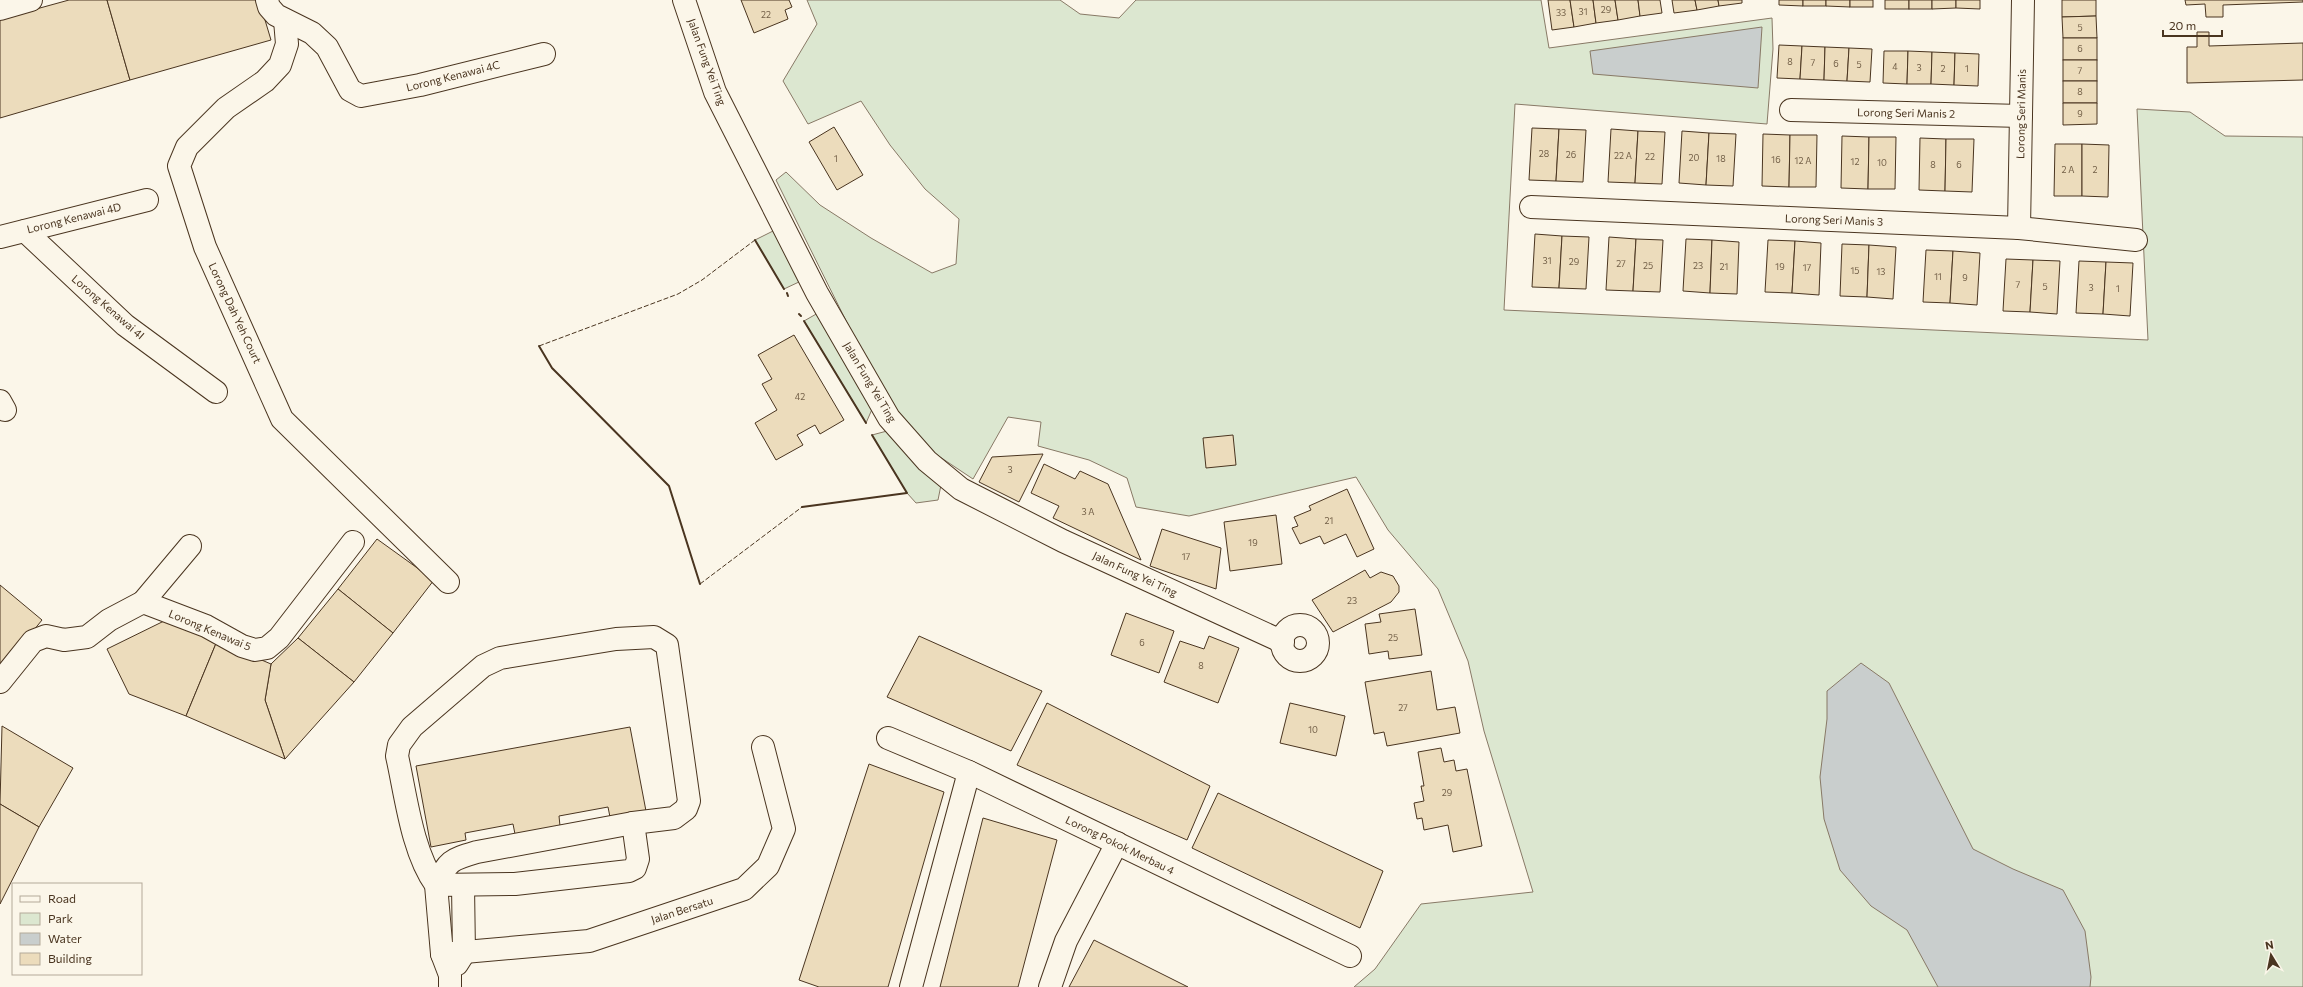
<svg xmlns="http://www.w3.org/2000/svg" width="2303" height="987" viewBox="0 0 2303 987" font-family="Commissioner,sans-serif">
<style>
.green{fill:#dce7d0;stroke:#887966}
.water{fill:#c9cecd;stroke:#887966}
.building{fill:#ecdcbc;stroke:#4a3520}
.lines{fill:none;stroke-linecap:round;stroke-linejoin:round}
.minor-casing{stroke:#4a3520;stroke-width:24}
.minor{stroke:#fbf6e9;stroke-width:22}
.fence{stroke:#4a3520;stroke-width:1;stroke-dasharray:5 2;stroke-linecap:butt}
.wall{stroke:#4a3520;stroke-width:2}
.labels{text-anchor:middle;stroke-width:3;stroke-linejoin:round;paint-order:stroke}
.number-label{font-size:9px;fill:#725f47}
.street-label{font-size:11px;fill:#4a3520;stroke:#fbf6e9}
</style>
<rect width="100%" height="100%" fill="#fbf6e9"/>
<!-- green -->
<g class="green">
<polygon points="807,0 1060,0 1080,14 1119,18 1136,0 1541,0 1549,48 1772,18 1773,49 1767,124 1515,104 1504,310 2148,340 2137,109 2190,112 2225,136 2303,137 2303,987 1354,987 1375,969 1421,904 1533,892 1484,731 1468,661 1438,589 1388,530 1356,477 1189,516 1136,507 1127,478 1089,460 1038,446 1041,422 1008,417 973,479 928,449 910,432 879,387 776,180 786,172 820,205 871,238 932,273 956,264 959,219 925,189 890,145 861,101 808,124 783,81 817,24"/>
<polygon points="773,231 801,281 784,289 755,240"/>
<polygon points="818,313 873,407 866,423 804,321"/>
<polygon points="887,431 914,463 941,485 938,500 916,503 907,493 872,435"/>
</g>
<!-- water -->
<g class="water">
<polygon points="1762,27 1758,88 1593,74 1590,51"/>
<polygon points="1861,663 1889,683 1973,849 2013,869 2063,890 2085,931 2091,977 2090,987 1938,987 1907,930 1871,906 1840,870 1824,819 1820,777 1827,719 1827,691"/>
</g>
<!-- building -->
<g class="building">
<polygon points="69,0 107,0 130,80 0,118 0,19"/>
<polygon points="107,0 259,0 271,40 130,80"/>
<polygon points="741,0 789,0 792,7 785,10 788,19 754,33"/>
<polygon points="1548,0 1570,0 1574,27 1552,30"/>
<polygon points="1570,0 1593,0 1596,23 1574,27"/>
<polygon points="1593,0 1615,0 1618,20 1596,23"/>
<polygon points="1615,0 1638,0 1640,16 1618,20"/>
<polygon points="1638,0 1660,0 1662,13 1640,16"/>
<polygon points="1672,0 1695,0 1697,10 1674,13"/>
<polygon points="1695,0 1718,0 1719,6 1697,10"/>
<polygon points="1718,0 1742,0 1742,3 1719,6"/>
<polygon points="1779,0 1803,0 1803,6 1779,5"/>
<rect x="1803" y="0" width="23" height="6"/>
<polygon points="1826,0 1850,0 1850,7 1826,6"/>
<rect x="1850" y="0" width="23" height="7"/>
<rect x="1885" y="0" width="24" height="9"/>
<rect x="1909" y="0" width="23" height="9"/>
<polygon points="1932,0 1956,0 1956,8 1932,9"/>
<polygon points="1956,0 1980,0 1980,9 1956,8"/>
<polygon points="2062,0 2096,0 2096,16 2062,17"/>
<polygon points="2185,0 2303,0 2303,2 2223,5 2223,17 2206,17 2205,4 2186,5"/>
<polygon points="2096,16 2097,38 2063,38 2062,17"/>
<polygon points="2197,32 2209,32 2209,46 2303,43 2303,80 2187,83 2187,47 2197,47"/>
<rect x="2063" y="38" width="34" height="22"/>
<polygon points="1779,45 1802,46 1800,79 1777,78"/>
<polygon points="1802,46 1825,47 1824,80 1800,79"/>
<polygon points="1825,47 1849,48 1847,81 1824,80"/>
<polygon points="1849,48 1872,49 1870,82 1847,81"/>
<polygon points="1884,51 1908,51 1907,84 1883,83"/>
<polygon points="1908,51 1932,52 1931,84 1907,84"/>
<polygon points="1932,52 1955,53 1954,85 1931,84"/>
<polygon points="1955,53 1979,54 1978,86 1954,85"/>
<rect x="2063" y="60" width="34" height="21"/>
<rect x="2063" y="81" width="34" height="22"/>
<polygon points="2063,103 2097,103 2097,124 2063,125"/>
<polygon points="834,127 863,175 837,190 809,142"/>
<polygon points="1532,128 1559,129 1556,181 1529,180"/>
<polygon points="1559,129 1586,130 1583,182 1556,181"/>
<polygon points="1611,129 1638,131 1635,183 1608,182"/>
<polygon points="1638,131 1665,132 1662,184 1635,183"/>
<polygon points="1682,131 1709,133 1706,185 1679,183"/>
<polygon points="1709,133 1736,134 1733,186 1706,185"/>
<polygon points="1763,134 1790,135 1789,187 1762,186"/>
<polygon points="1790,135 1817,135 1816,187 1789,187"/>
<polygon points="1842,136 1869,137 1868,189 1841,188"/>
<polygon points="1869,137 1896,137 1895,189 1868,189"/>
<polygon points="1920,138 1946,139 1945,191 1919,190"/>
<polygon points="1946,139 1974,139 1972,192 1945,191"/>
<polygon points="2055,144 2082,144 2082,196 2054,196"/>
<polygon points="2082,144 2109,145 2108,197 2082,196"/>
<polygon points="1535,234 1562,236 1559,288 1532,287"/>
<polygon points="1562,236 1589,237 1586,289 1559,288"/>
<polygon points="1609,237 1636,239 1633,291 1606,290"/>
<polygon points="1636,239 1663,240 1660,292 1633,291"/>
<polygon points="1686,239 1712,240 1710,293 1683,291"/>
<polygon points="1712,240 1739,242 1737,294 1710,293"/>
<polygon points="1768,240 1795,241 1792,293 1765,292"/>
<polygon points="1795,241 1821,243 1819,295 1792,293"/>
<polygon points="1842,244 1869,245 1867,297 1840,296"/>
<polygon points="1869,245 1896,247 1893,299 1867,297"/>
<polygon points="1926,250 1953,251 1950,303 1923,302"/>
<polygon points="1953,251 1980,253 1977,305 1950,303"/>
<polygon points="2006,259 2033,260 2030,312 2003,311"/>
<polygon points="2033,260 2060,261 2057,314 2030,312"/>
<polygon points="2079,261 2106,262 2103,314 2076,313"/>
<polygon points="2106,262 2133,263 2130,316 2103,314"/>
<polygon points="794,335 844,420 820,434 815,425 797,435 803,445 776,460 755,423 777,410 762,384 772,379 758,355"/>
<polygon points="1233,435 1236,465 1206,468 1203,438"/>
<polygon points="1043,454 1019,502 979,482 992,457"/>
<polygon points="1044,464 1075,479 1080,471 1108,484 1141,560 1053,518 1059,506 1031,493"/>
<polygon points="1347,489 1374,549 1357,557 1346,534 1324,544 1320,536 1300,544 1292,528 1298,526 1294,517 1311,510 1309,506"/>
<polygon points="1276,515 1282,564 1230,571 1224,522"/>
<polygon points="1162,529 1221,548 1216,589 1150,566"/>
<polygon points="377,539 434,580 393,633 338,589"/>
<polygon points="1365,570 1370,578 1381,572 1393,576 1399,586 1399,592 1391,602 1333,632 1312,600"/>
<polygon points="0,585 42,620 0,672"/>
<polygon points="338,589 393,633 354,682 298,638"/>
<polygon points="1415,609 1422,655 1389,659 1388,651 1369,654 1365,624 1381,622 1379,614"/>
<polygon points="1126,613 1174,631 1159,673 1111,655"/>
<polygon points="164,621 217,641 186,716 129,694 107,649"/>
<polygon points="919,636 1042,691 1011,751 887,697"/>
<polygon points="1209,636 1239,648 1218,703 1164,682 1180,641 1204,649"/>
<polygon points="298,638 354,682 285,759 265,700 271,664"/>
<polygon points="217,641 271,664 265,700 285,759 186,716"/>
<polygon points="1431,671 1437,710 1455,707 1460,733 1387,746 1384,732 1374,734 1365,682"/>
<polygon points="1047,703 1210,786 1187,840 1017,765"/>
<polygon points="1290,703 1345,716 1336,756 1280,743"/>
<polygon points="2,726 73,768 39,827 0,804"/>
<polygon points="630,727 646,811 610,817 608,807 559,816 560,826 515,834 513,824 465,833 466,840 431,847 416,766"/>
<polygon points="1441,748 1444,762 1454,760 1456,771 1467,769 1482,846 1453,852 1448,825 1424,830 1422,818 1417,819 1414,803 1424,801 1421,786 1424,786 1418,752"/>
<polygon points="869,764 944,792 888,987 819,987 799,980"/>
<polygon points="1218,793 1383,871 1360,928 1192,848"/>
<polygon points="0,804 39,827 0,904"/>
<polygon points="983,818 1057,840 1018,987 940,987"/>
<polygon points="1094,940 1188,987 1069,987"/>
</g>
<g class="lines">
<!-- minor casing -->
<g class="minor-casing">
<g id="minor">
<polyline points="267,0 269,7 276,15 312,33 327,47 350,90 361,96 420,85 544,54"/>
<polyline points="684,0 715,92 817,293 889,418 927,461 961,489 1063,541 1283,642"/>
<polyline points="0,9 31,0"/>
<polyline points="285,20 287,44 280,65 265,81 226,108 187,147 179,166 205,247 282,419 448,582"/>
<polyline points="1791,110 2021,116"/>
<polyline points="1531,207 2019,228 2136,240"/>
<polyline points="2019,228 2023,0"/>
<polyline points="25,231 125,325 216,392"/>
<polyline points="0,237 147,200"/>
<polyline points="0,401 5,410"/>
<polyline points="143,602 190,546"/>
<circle cx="1300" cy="643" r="18"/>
<polyline points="0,682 33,641 46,636 64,640 87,637 109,620 143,602 206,626 242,646 255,650 267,648 279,638 353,542"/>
<polyline points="888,738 969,772 1350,956"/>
<path d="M 436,885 C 449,860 450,860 477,852 L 633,823 L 674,818 L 686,809 L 689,801 L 667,645 L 654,637 L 616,639 L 500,658 L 483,666 L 412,727 L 399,745 L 397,756 C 406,796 412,852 436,885 L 442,954 L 450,975 L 450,987"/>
<polyline points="436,885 515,884 629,871 635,868 638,859 633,823"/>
<polyline points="442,954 589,941 744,889 768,866 784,829 763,747"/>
<polyline points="457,964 464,953 463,886"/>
<polyline points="911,987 969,772"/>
<polyline points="1050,987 1066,941 1117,843"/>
</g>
</g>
<!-- minor -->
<use href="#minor" class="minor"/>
<!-- fence -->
<g class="fence">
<polyline points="539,346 678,294 702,280 755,240"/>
<polyline points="700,584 802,507"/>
</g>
<!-- wall -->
<g class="wall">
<polyline points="755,240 784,289"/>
<polyline points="787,293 788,296"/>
<polyline points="799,314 801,316"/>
<polyline points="804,321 866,423"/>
<polyline points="539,346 552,368 569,385 669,486 700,584"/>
<polyline points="802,507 907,493 872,435"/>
</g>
</g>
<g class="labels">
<!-- number labels -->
<g class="number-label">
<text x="1606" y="13">29</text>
<text x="1583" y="15">31</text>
<text x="1561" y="16">33</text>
<text x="766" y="18">22</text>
<text x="2080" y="31">5</text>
<text x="2080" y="52">6</text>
<text x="1790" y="65">8</text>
<text x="1813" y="66">7</text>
<text x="1836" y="67">6</text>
<text x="1859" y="68">5</text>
<text x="1895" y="70">4</text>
<text x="1919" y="71">3</text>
<text x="1943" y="72">2</text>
<text x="1967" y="72">1</text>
<text x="2080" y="74">7</text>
<text x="2080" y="95">8</text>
<text x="2080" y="117">9</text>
<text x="1544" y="157">28</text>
<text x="1571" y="158">26</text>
<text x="1623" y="159">22 A</text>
<text x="1650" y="160">22</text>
<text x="1694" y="161">20</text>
<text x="836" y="162">1</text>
<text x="1721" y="162">18</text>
<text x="1776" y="163">16</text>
<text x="1803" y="164">12 A</text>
<text x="1855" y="165">12</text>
<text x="1882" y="166">10</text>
<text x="1933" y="168">8</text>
<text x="1959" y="168">6</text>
<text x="2068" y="173">2 A</text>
<text x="2095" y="173">2</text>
<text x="1547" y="264">31</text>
<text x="1574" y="265">29</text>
<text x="1621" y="267">27</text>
<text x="1648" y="269">25</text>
<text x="1698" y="269">23</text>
<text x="1724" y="270">21</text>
<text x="1780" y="270">19</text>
<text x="1807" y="271">17</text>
<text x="1855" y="274">15</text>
<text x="1881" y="275">13</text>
<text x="1938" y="280">11</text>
<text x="1965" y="281">9</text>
<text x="2018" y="288">7</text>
<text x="2045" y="290">5</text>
<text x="2091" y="291">3</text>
<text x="2118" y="292">1</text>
<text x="800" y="400">42</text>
<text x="1010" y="473">3</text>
<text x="1088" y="515">3 A</text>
<text x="1329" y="524">21</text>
<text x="1253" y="546">19</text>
<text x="1186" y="560">17</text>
<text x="1352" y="604">23</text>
<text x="1393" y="641">25</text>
<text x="1142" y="646">6</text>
<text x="1201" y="669">8</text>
<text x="1403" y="711">27</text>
<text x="1313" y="733">10</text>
<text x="1447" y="796">29</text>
</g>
<!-- street labels -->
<g class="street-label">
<text transform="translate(707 62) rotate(70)" y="4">Jalan Fung Yei Ting</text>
<text transform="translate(453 76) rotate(-14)" y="4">Lorong Kenawai 4C</text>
<text transform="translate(1906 113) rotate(1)" y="4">Lorong Seri Manis 2</text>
<text transform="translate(2021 114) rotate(-89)" y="4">Lorong Seri Manis</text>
<text transform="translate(74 218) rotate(-14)" y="4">Lorong Kenawai 4D</text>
<text transform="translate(1834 220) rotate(2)" y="4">Lorong Seri Manis 3</text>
<text transform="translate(108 307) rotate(41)" y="4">Lorong Kenawai 4I</text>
<text transform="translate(235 313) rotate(65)" y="4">Lorong Dah Yeh Court</text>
<text transform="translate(870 382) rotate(59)" y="4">Jalan Fung Yei Ting</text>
<text transform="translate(1135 574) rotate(25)" y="4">Jalan Fung Yei Ting</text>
<text transform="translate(210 630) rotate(23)" y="4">Lorong Kenawai 5</text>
<text transform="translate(1120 845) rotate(26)" y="4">Lorong Pokok Merbau 4</text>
<text transform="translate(682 910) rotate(-18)" y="4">Jalan Bersatu</text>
</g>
</g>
<!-- legend -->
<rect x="12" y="883" width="130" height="92" fill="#fbf6e9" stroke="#b4a999"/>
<rect x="20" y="896" width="20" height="6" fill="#fbf6e9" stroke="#b4a999"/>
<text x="48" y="903" font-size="12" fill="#4a3520">Road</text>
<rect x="20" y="913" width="20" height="12" fill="#dce7d0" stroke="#b4a999"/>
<text x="48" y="923" font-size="12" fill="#4a3520">Park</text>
<rect x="20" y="933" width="20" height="12" fill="#c9cecd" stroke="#b4a999"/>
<text x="48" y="943" font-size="12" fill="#4a3520">Water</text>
<rect x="20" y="953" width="20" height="12" fill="#ecdcbc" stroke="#b4a999"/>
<text x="48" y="963" font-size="12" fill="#4a3520">Building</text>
<!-- north arrow -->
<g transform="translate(2271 955) rotate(350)" stroke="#fbf6e9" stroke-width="3" paint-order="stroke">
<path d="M0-3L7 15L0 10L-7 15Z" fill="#4a3520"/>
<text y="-6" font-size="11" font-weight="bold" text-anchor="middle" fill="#4a3520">N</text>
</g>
<!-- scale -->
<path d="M2163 30v6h59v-6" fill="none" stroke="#4a3520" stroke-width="2"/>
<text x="2169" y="30" font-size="12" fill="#4a3520" stroke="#fbf6e9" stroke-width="3" paint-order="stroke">20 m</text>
</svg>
